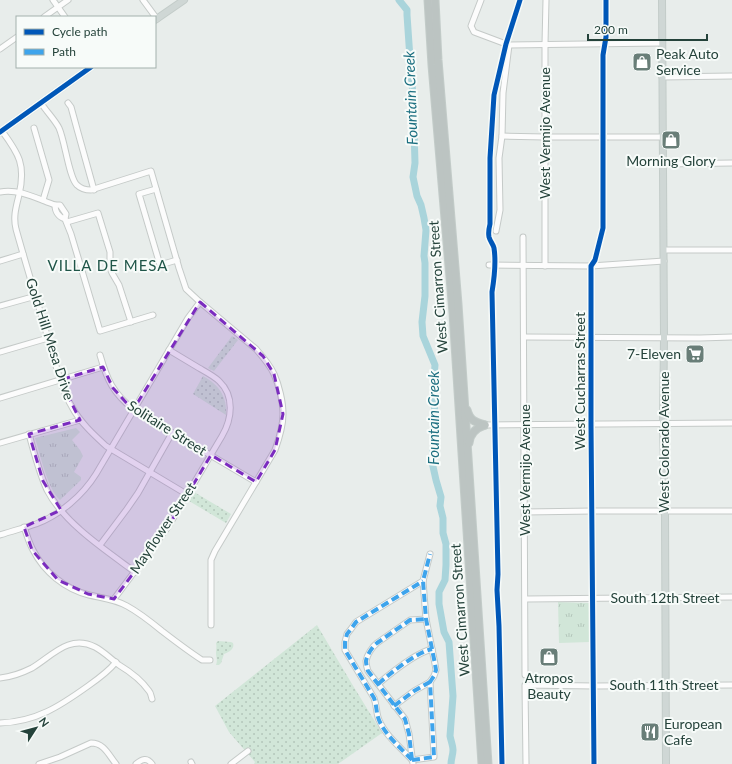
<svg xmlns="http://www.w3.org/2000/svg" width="732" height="764" viewBox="0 0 732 764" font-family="Lato,sans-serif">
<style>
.grass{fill:url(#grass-dots)}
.park{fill:url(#park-tufts)}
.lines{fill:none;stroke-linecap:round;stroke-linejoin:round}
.river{stroke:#a9d4db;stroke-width:7}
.minor-casing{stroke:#c5cac8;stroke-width:7}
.major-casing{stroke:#c3ccc9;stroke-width:8}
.highway-casing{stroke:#c3ccc9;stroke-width:9}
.minor{stroke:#fcfcfc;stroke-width:5}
.major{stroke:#cfd7d5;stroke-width:6}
.highway{stroke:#bcc4c2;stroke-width:7}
.quiet{stroke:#3ea4ec;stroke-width:4;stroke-dasharray:8 4;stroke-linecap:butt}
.cycleway-casing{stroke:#f7fbf9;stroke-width:8}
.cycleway{stroke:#0057b8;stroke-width:5}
.marked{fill:#7b2cbf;fill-opacity:0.2;stroke:#7b2cbf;stroke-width:3;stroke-dasharray:8 5;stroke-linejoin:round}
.labels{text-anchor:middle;stroke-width:4;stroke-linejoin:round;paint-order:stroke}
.poi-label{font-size:14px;fill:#24423a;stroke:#f7fbf9;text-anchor:start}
.street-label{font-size:14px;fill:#24423a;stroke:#f7fbf9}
.water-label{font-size:15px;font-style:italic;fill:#1c6f80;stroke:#f7fbf9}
.neighbourhood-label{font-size:15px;letter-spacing:1px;fill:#1f5548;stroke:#f7fbf9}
</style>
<defs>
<pattern id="grass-dots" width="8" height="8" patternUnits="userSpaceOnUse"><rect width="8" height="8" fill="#d1e6d8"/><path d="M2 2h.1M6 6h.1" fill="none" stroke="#b3c6ba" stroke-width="1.8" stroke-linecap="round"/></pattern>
<pattern id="park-tufts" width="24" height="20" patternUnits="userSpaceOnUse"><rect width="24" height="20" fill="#d1e6d8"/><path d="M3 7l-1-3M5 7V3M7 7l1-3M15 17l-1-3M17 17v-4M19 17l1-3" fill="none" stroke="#b3c6ba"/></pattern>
</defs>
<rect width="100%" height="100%" fill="#e8edeb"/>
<!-- grass -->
<g class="grass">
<polygon points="232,336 238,340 214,371 208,368"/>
<path d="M 203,376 C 219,385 227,396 226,415 L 193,394 Z"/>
<polygon points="194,492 231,514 226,523 189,501"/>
<polygon points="317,625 352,684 382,733 338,764 254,764 255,762 229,732 215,706"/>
<path d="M 218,641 L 231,642 L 233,643 C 235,649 229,652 224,654 L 221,663 L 219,665 L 216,665 C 218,660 216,657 216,653 C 216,649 217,647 216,643 Z"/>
</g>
<!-- park -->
<g class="park">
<path d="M 76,428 L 80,432 L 72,440 L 80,450 L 83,456 L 74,472 L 81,477 L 81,480 L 60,500 C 48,490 40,454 35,438 Z"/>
<polygon points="558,602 589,603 590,642 559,643"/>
</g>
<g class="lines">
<!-- river -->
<path class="river" d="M 399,0 L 407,10 L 407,15 L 411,73 L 413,95 L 415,163 L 413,177 L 417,196 L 421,205 L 424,218 L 426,230 L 424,256 L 425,263 L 425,296 L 422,322 L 423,336 L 435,365 L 434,377 L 435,386 L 434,401 L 436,429 L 433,449 L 432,462 L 436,480 L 441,497 L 440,506 L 443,518 L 443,533 L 446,544 L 446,565 L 445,580 L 439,592 L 439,604 L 444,632 L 449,642 L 453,696 L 450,736 C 451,741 453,746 453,750 C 453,755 451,759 451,764"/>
<!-- minor casing -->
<g class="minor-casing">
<g id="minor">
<polyline points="53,0 65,17"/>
<polyline points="143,0 157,19"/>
<polyline points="481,0 471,26 474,32 506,44 509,45 662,43"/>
<polyline points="44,17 68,0"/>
<polyline points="0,49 17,37"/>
<polyline points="662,77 732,76"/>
<path d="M 41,103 C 46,111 55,120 59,128 C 65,141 69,178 77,185 C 81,189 85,190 91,190 L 151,171 L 179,268 L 186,289 L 200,302"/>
<polyline points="68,103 71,107 77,129 94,190"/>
<polyline points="34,128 49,180 43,200"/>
<path d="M 2,131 C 19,154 26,165 19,195 C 16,207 13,217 16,229 C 26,265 37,300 47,335 C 55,359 59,385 72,407 C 80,422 93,434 106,446 L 188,495"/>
<polyline points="502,136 545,137 663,137"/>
<polyline points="663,164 732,163"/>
<polyline points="156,189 139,194 160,265 177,260"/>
<path d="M 0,192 C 18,188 38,199 55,205 L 60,205 L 66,214 L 65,219 L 71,234 L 100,331 L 153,315"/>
<path d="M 55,205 C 55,212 59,217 65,219"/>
<polyline points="67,222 98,213 110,252 110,267 112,273 119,285 131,322"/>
<polyline points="496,231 500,210 499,158 502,136 503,93 509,45"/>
<polyline points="523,237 525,675"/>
<polyline points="664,250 732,250"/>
<polyline points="0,261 23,254"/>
<polyline points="489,265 591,266 664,261"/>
<polyline points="545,266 545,44 546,0"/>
<polyline points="0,306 36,296"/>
<polyline points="524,337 700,338 732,337"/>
<polyline points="0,352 48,338"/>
<path d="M 100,355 C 107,380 113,393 134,410 L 256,482"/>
<polyline points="0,398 103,367"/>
<polyline points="485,425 732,423"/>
<path d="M 29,434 C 34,453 39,472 47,490 C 64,523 105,550 135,572"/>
<polyline points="0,443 80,420"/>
<polyline points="525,512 593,511 732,511"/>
<path d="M 24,527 C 27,535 29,543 33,550 C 44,572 65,589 89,595 C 102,598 115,599 127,606 C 140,613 151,622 162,631 C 175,641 188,651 202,660 L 210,660"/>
<path d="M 0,535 C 12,531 24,528 36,524 C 60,515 83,495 96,474 L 188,318 L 200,302 L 256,349 C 263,357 270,365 274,374 C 279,385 283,402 283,414 C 283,426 279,439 275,450 L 215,551 L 211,560 L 211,625"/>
<polyline points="100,545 127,509 138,493 172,433"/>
<path d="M 114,599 L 168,527 L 222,436 C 232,419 235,396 219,381 C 214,376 206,372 199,368 C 189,362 179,356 169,350"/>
<polyline points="526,599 732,597"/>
<path d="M 0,678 C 11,677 22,673 32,668 C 52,656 69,634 95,647 C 103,651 111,659 119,665 C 129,671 142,681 149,691 C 151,693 151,696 152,699"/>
<path d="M 378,684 C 391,673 415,653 432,649"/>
<polyline points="394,706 414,691 430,682"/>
<path d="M 0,723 C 36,722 60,706 88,686 C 98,679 108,672 116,662"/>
<path d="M 412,760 C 401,748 385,735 379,720 C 376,713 377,706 374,698 L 345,650 L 345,642 L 347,634 L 351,629 L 356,622 L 423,581"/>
<polyline points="412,760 434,757 430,682 434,676 436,670 435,664 426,619 423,581 430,554"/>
<polyline points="191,762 192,764"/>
<path d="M 39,764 L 60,757 L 91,743 C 104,743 108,754 116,764"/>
<path d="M 136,764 C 142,759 147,757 152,764"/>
<polyline points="231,764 248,751"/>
<path d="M 413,764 L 409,734 L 405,719 L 368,671 C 367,668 366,664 366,661 C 367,655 372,647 377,643 L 410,620 L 426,619"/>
<polyline points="526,764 525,685 594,686 732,685"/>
<polyline points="594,764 591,425 591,266 595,260 603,228 603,55 606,37 606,0"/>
</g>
</g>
<!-- major casing -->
<g class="major-casing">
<g id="major">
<polyline points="662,0 664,338 663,424 665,511 666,764"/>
<polyline points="155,20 184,0"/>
<polyline points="0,132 91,67"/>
</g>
</g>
<!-- highway casing -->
<g class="highway-casing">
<g id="highway">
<polyline points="428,0 432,65 453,313 482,764"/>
<polyline points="435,0 438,60 458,304 488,764"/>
<path d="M 467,410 C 470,421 475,422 485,425"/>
<path d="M 469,443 C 470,433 476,428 485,425"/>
</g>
</g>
<!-- minor -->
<use href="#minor" class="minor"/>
<!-- major -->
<use href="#major" class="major"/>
<!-- highway -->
<use href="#highway" class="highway"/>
<!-- quiet -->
<g class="quiet">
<path d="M 378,684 C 391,673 415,653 432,649"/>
<polyline points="394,706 414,691 430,682"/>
<path d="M 412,760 C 401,748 385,735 379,720 C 376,713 377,706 374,698 L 345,650 L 345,642 L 347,634 L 351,629 L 356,622 L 423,581"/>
<polyline points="412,760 434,757 430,682 434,676 436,670 435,664 426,619 423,581 430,554"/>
<path d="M 412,760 L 409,734 L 405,719 L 368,671 C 367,668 366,664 366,661 C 367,655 372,647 377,643 L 410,620 L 426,619"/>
</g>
<!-- cycleway casing -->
<g class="cycleway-casing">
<g id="cycleway">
<polyline points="0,132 91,67"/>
<path d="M 502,764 L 499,626 L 497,590 L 498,574 L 492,292 C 494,280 496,261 494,248 C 493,244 490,241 489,237 C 488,232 489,228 490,224 L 490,158 L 494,95 L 506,44 L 520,0"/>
<polyline points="594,764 591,425 591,266 595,260 603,228 603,55 606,37 606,0"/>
</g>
</g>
<!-- cycleway -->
<use href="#cycleway" class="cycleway"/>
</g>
<!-- marked area -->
<path class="marked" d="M 200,302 L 263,356 L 274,374 L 283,414 L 275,450 L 256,482 L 211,455 L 168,527 L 114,599 L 88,594 L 58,580 L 32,550 L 24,527 L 61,510 L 43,481 L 29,434 L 80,420 L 60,380 L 103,367 L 113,388 L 133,410 Z"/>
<!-- icons -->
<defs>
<g id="shop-square" transform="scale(1)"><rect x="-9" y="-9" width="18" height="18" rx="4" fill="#697e78" stroke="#f7fbf9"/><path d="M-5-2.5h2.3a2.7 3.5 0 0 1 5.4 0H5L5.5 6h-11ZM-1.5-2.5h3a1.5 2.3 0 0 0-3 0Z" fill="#fff"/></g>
<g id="supermarket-square" transform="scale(1)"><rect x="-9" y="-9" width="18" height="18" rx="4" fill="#697e78" stroke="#f7fbf9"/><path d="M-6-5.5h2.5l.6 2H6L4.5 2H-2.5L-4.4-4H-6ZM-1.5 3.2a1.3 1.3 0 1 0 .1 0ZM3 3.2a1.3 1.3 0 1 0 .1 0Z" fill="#fff"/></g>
<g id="restaurant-square" transform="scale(1)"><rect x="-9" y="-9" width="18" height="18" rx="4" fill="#697e78" stroke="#f7fbf9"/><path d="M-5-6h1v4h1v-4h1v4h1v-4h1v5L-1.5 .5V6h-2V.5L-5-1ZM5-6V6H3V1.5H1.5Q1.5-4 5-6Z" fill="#fff"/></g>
</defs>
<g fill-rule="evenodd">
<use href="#shop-square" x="642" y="62"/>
<use href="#shop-square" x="671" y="140"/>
<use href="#supermarket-square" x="695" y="354"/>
<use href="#shop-square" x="549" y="657"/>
<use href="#restaurant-square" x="650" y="732"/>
</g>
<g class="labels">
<!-- poi labels -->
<g class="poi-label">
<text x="656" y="59">Peak Auto<tspan x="656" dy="16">Service</tspan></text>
<text x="671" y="166" text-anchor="middle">Morning Glory</text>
<text x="681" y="359" text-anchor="end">7-Eleven</text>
<text x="549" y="683" text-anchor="middle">Atropos<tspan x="549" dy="16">Beauty</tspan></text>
<text x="664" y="729">European<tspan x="664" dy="16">Cafe</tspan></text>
</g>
<!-- street labels -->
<g class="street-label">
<text transform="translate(545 133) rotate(-90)" y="5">West Vermijo Avenue</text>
<text transform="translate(438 287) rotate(-94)" y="5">West Cimarron Street</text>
<text transform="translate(50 339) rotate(72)" y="5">Gold Hill Mesa Drive</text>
<text transform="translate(580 381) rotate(-90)" y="5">West Cucharras Street</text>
<text transform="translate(167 428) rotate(32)" y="5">Solitaire Street</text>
<text transform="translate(664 442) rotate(-90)" y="5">West Colorado Avenue</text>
<text transform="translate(525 470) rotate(-90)" y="5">West Vermijo Avenue</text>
<text transform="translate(163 528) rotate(-56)" y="5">Mayflower Street</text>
<text x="665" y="603">South 12th Street</text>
<text transform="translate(460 610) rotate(-94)" y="5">West Cimarron Street</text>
<text x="664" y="690">South 11th Street</text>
</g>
<!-- water labels -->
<g class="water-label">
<text transform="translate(411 98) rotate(-92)" y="5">Fountain Creek</text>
<text transform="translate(434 418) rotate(-90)" y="5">Fountain Creek</text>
</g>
<!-- neighbourhood labels -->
<g class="neighbourhood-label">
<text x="108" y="271">VILLA DE MESA</text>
</g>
</g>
<!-- legend -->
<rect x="16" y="16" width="140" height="52" fill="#f7fbf9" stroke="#a3b1ad"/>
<rect x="24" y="29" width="20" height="6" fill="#0057b8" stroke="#a3b1ad"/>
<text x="52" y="36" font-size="12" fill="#24423a">Cycle path</text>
<rect x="24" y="49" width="20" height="6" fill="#3ea4ec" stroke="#a3b1ad"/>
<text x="52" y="56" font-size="12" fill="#24423a">Path</text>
<!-- north arrow -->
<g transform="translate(36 728) rotate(54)" stroke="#f7fbf9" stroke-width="3" paint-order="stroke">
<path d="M0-3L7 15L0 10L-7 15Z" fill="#24423a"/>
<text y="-6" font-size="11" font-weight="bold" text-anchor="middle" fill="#24423a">N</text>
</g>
<!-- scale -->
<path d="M588 34v6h119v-6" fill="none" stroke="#24423a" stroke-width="2"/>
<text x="594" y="34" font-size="12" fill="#24423a" stroke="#f7fbf9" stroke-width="3" paint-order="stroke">200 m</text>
</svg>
